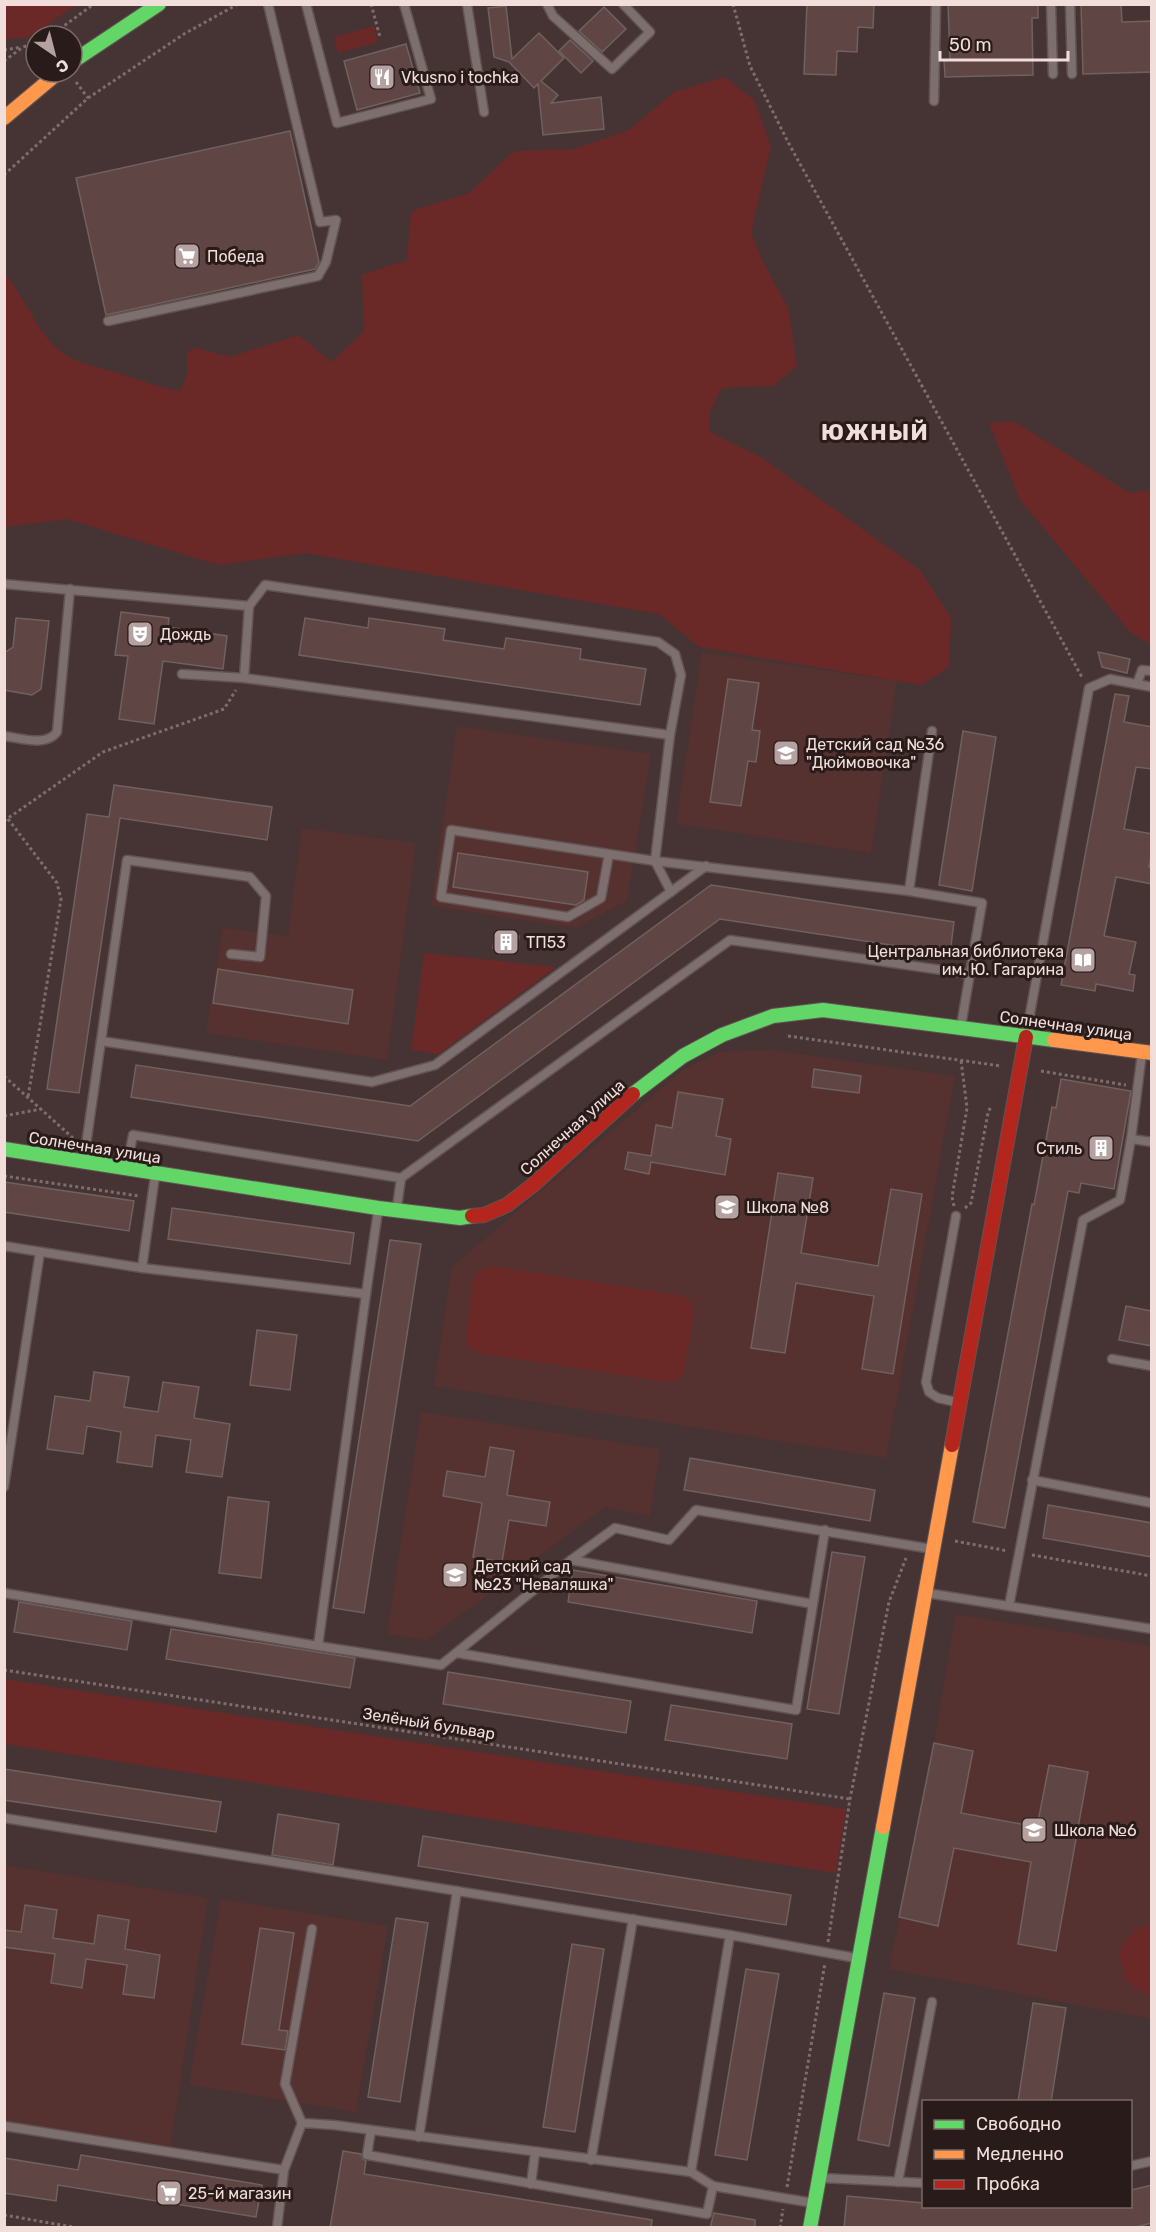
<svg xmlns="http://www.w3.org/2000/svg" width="1156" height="2232" viewBox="0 0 1156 2232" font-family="Rubik,sans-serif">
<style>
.built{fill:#55312f}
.green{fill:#6a2926}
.building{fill:#5f4645;stroke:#6f6160;stroke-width:1.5}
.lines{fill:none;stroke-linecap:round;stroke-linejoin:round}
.lane-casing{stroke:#625352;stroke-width:11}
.fast-casing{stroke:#625352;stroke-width:16}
.slow-casing{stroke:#625352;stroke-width:16}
.jam-casing{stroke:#625352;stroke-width:16}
.path{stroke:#7b6e6d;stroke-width:3;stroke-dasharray:3 3;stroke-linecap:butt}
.lane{stroke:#7c6f6e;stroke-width:8}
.fast{stroke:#63d668;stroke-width:14}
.slow{stroke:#ff974d;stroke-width:14}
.jam{stroke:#b3261e;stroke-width:14}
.labels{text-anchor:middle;stroke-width:6;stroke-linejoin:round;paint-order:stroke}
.poi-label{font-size:16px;fill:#f1ddda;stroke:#291b19;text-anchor:start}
.street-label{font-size:16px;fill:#f1ddda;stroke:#291b19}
.district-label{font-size:22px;font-weight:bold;letter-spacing:1.5px;fill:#f1ddda;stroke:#291b19}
</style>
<rect width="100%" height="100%" fill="#453433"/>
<!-- built -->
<g class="built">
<polygon points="702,652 897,681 871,853 676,824"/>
<polygon points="457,726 651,754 627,901 576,928 431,906"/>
<polygon points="302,828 416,843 387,1060 206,1033 223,928 288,936"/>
<polygon points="773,1050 955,1076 886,1458 434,1386 452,1267 684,1069 720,1052"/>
<polygon points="421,1412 660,1449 650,1516 605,1507 427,1640 387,1634"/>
<polygon points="956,1614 1151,1646 1151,2019 889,1969 934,1743"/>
<polygon points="4,1865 208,1898 170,2149 5,2122"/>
<polygon points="221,1899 388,1926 356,2112 189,2085"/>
</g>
<!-- green -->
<g class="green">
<polygon points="5,4 77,4 77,5 27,38 6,39 5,38"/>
<polygon points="374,26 378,42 338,53 334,37"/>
<path d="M 725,77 L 754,100 L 771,146 L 751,232 L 762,260 L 788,308 L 797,366 L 773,386 L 722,388 L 710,411 L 710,432 L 761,457 L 920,570 L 951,618 L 949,667 L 921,685 L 699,647 L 659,614 L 305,553 L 219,565 L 67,519 L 5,527 L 5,273 C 21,293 32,319 48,339 C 66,362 91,365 117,373 C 139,379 158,387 180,391 L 187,375 L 187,352 L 195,348 L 230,357 L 299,335 L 331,362 L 364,331 L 362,275 L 407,260 L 411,211 L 469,193 L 514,151 L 574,149 L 629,130 L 674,92 Z"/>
<polygon points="1013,421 1130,493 1151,490 1151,644 1131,633 1020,500 989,423"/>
<polygon points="424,953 556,967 439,1054 411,1050"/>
<path d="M 490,1266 L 684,1296 L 692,1303 L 694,1313 L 684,1372 L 682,1376 L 670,1382 L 478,1353 C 469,1349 467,1343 466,1334 L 473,1282 L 478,1271 Z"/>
<polygon points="4,1679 846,1809 836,1873 5,1744"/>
<polygon points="1151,1925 1152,1925 1151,1995 1146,1994 1125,1980 1119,1952 1135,1929"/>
</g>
<!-- building -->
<g class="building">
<polygon points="807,4 874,4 873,28 858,27 857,52 837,51 836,75 804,74"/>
<polygon points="948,4 1038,4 1038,18 1032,18 1033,75 945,77 944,60 950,60"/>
<polygon points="1081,4 1121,4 1122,22 1152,21 1152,72 1083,74"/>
<polygon points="506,6 512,59 539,33 564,58 541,81 558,95 551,103 601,97 604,129 543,135 538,84 534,88 509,62 494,57 488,8"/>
<polygon points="604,7 626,29 602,52 579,31"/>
<polygon points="570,40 593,61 581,73 559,51"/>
<polygon points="406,44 420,93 357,110 344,61"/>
<polygon points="290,131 319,262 315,269 106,315 76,178"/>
<polygon points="121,612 169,618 168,627 227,636 223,669 163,661 154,724 119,719 128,656 115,655"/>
<polygon points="16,618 49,621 41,689 32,695 4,690 4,653 13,647"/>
<polygon points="305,618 368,628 369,618 445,629 443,640 504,649 506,638 581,649 580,659 646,669 640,705 299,655"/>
<polygon points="1098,652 1130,659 1127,673 1102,667"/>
<polygon points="728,679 759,683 752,730 760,731 756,762 748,761 741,806 710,802"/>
<polygon points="1115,694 1129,696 1124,722 1152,727 1152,769 1136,767 1124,829 1152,834 1152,852 1149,867 1152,868 1152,884 1116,877 1104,936 1136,942 1129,974 1135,975 1133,991 1096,984 1095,991 1061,985"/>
<polygon points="963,731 996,737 972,891 939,885"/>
<polygon points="114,785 272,807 267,840 120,818 79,1093 47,1089 87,814 109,817"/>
<polygon points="458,853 588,872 584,900 576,905 453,887"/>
<polygon points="711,885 954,922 950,954 720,919 418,1141 131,1097 136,1065 410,1106"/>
<polygon points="495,932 519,936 517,951 493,948"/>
<polygon points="218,969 353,990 348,1024 213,1003"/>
<polygon points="814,1069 861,1076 859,1093 812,1087"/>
<polygon points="1061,1079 1131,1091 1114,1189 1081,1183 1079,1193 1068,1191 1005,1528 973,1522 1032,1204 1034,1205 1052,1107 1056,1108"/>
<polygon points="678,1092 723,1099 716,1136 731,1139 725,1175 651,1162 649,1174 625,1169 628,1152 651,1156 656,1125 672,1128"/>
<polygon points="778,1173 813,1178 801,1253 878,1266 891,1189 922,1194 893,1374 862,1369 874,1296 796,1283 785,1353 751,1348"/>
<polygon points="4,1182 134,1201 129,1231 4,1212"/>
<polygon points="172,1208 354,1233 350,1264 168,1239"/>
<polygon points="390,1240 421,1244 364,1613 333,1608"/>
<polygon points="1126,1306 1152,1311 1152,1346 1119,1340"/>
<polygon points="257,1330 297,1335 290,1390 250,1385"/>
<polygon points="94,1372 129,1377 124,1407 158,1412 163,1382 199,1387 194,1418 230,1424 222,1477 186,1472 191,1440 156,1435 152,1467 117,1462 121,1432 87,1426 83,1454 47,1449 55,1396 90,1401"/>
<polygon points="490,1447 514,1451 507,1495 550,1502 546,1526 509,1520 502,1562 473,1557 482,1503 443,1496 447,1471 485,1477"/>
<polygon points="690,1458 875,1490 870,1521 684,1490"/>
<polygon points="228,1497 269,1502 261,1578 219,1573"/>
<polygon points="1048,1505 1152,1523 1152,1557 1043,1538"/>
<polygon points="832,1552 865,1557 839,1714 807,1709"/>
<polygon points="573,1570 757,1601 752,1633 568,1602"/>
<polygon points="19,1602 132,1621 127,1650 14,1632"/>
<polygon points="171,1629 355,1658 350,1688 166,1659"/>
<polygon points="448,1672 631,1701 626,1733 443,1704"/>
<polygon points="671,1705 792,1724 787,1759 665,1740"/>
<polygon points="934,1743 973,1751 961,1813 1037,1827 1049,1765 1088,1772 1056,1951 1018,1944 1031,1862 954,1848 938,1926 899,1917"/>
<polygon points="4,1769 221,1802 216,1832 4,1800"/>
<polygon points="278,1814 339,1824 333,1865 272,1855"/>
<polygon points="423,1836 791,1895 786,1925 418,1866"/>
<polygon points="25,1905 57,1910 53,1938 94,1944 98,1915 129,1920 125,1949 160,1955 154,1998 123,1994 127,1965 86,1959 82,1988 51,1983 55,1954 4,1947 4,1930 21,1932"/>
<polygon points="396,1918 428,1923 400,2102 368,2097"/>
<polygon points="260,1928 294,1933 279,2030 288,2031 285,2050 242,2044"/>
<polygon points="572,1944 604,1949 575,2132 543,2127"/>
<polygon points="746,1969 779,1974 747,2160 715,2155"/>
<polygon points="884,1993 915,1998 889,2146 858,2140"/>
<polygon points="1033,2003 1066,2008 1051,2102 1018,2102"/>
<polygon points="343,2151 361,2154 363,2159 366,2161 364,2174 652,2220 651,2228 330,2228"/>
<polygon points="81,2155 262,2185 256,2217 58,2185 56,2201 4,2193 4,2158 78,2170"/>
<polygon points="1152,2185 1152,2223 1132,2228 844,2228 847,2196 924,2203 924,2206 1131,2206 1131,2190"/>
<polygon points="714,2213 755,2220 755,2228 710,2228"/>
</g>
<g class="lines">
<!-- lane casing -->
<g class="lane-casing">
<g id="lane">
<polyline points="306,4 337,123 431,99 404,4"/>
<polyline points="467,4 484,112"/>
<polyline points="547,4 553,16 612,69 650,32 623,4"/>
<polyline points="1051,4 1053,74"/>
<polyline points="1070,4 1072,74"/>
<polyline points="934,101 936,4"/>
<polyline points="108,321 318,276 326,262 336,220 320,222 268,4"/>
<polyline points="4,584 249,606 265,585 658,642 675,654 681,675 670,735 655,861 671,892"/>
<polyline points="249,606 244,678 670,735"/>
<polyline points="182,674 244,678"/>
<polyline points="1137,684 1142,670 1152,671"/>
<path d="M 4,736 C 21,738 46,747 57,732 L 70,589"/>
<polyline points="609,854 601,898 568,917 441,897 451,830 655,861 909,891 982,903 961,1026"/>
<polyline points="909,891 932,731"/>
<polyline points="1026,1036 1089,688 1110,679 1152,687"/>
<polyline points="101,1041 372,1082 435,1065 706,866"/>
<polyline points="1131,1139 1152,1142"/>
<polyline points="84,1159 127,860 250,877 266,896 260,957 231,954"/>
<polyline points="127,1166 133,1135 401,1178 730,940 970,974"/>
<polyline points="397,1207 401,1178"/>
<polyline points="956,1216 926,1382 929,1392 938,1398 956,1402"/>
<polyline points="4,1246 142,1268 366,1294 378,1211"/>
<polyline points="142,1268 155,1176"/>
<polyline points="1112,1359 1152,1366"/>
<polyline points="1032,1480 1152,1503"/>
<polyline points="4,1487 40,1252"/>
<polyline points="571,1560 813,1604 825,1530"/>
<polyline points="4,1593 318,1646 366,1294"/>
<polyline points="927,1593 1152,1629"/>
<polyline points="1009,1606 1083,1220 1120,1200 1131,1139 1142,1053"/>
<polyline points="318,1646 441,1665 571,1560 615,1528 669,1540 696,1510 932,1549"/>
<polyline points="457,1653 796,1710 813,1604"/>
<polyline points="4,1818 730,1935 691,2172"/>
<polyline points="730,1935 856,1958"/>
<polyline points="302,2123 285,2084 312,1929"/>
<polyline points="4,2126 284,2170"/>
<polyline points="371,2130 367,2155 707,2214 713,2186"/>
<polyline points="419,2137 457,1891"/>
<polyline points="591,2160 633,1919"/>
<polyline points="1130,2166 1152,2161"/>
<polyline points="822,2178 924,2183"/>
<polyline points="898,2182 932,2002"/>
<polyline points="531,2184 535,2153"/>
<polyline points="277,2228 284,2170 302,2123 334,2125 691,2172 713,2186 813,2203"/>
</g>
</g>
<!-- fast casing -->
<g class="fast-casing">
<g id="fast">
<polyline points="72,62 159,4"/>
<polyline points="633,1094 683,1056 722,1035 773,1016 823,1010 1054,1040"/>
<polyline points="4,1149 378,1208 460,1218 472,1216"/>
<polyline points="810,2228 883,1827"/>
</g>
</g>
<!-- slow casing -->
<g class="slow-casing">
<g id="slow">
<polyline points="4,118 59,72"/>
<polyline points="1054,1040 1152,1053"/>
<polyline points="883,1827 952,1445"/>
</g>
</g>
<!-- jam casing -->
<g class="jam-casing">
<g id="jam">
<polyline points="472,1216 484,1215 507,1205 533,1185 633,1094"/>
<polyline points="952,1445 1026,1037"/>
</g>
</g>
<!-- path -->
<g class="path">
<polyline points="371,4 380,37"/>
<polyline points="733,4 750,66 788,142 1083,679"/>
<polyline points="50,36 94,4"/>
<polyline points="4,50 21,47"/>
<polyline points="4,61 23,47 36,43"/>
<polyline points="76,82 88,98"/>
<polyline points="4,175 88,98 184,34 238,4"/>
<polyline points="8,819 57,883 61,899 28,1097"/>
<polyline points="4,821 103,752 224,709 236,690"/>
<polyline points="788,1036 1001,1066"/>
<polyline points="1041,1071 1126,1085"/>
<polyline points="4,1076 73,1138"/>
<polyline points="4,1116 41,1109"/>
<polyline points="4,1176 139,1196"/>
<polyline points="954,1206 952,1197 967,1108 961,1060"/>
<polyline points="965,1208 971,1203 988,1113 991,1106"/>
<polyline points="955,1541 1008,1551"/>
<polyline points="1032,1555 1152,1576"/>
<polyline points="4,1670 850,1799"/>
<polyline points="828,1942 850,1799 889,1602 906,1558"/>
<polyline points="787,2187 825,1963"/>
<polyline points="4,2215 79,2228"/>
<polyline points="780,2228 783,2209"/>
</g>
<!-- lane -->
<use href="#lane" class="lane"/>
<!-- fast -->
<use href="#fast" class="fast"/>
<!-- slow -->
<use href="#slow" class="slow"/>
<!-- jam -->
<use href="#jam" class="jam"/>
</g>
<!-- icons -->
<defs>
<g id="restaurant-square" transform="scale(1.35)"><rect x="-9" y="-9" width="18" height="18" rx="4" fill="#b5a2a0" stroke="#291b19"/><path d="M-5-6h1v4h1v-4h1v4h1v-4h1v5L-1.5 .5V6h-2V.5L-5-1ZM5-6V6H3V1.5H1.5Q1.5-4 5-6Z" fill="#fff"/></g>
<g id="supermarket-square" transform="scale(1.35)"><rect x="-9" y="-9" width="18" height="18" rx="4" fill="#b5a2a0" stroke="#291b19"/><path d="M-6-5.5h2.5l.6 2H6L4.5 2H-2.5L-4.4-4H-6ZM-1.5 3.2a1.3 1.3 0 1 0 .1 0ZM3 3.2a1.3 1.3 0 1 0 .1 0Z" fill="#fff"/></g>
<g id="theatre-square" transform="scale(1.35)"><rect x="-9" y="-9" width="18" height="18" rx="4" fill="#b5a2a0" stroke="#291b19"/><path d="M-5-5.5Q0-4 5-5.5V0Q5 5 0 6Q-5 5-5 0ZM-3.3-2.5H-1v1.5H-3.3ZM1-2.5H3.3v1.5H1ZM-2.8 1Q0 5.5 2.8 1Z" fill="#fff"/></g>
<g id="school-square" transform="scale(1.35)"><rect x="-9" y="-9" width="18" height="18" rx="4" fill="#b5a2a0" stroke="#291b19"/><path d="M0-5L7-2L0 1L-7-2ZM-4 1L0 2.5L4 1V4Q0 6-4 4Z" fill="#fff"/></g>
<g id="building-square" transform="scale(1.35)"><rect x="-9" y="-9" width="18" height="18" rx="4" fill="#b5a2a0" stroke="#291b19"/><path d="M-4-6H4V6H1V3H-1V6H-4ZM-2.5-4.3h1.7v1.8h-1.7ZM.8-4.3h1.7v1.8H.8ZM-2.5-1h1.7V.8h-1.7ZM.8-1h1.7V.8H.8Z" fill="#fff"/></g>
<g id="library-square" transform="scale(1.35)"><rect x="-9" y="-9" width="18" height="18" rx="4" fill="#b5a2a0" stroke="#291b19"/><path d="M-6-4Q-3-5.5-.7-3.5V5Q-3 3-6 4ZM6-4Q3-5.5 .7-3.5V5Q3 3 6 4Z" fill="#fff"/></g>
</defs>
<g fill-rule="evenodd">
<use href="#restaurant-square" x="382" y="77"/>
<use href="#supermarket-square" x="187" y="256"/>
<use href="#theatre-square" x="140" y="634"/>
<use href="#school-square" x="786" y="753"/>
<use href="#building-square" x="506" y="942"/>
<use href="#library-square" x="1083" y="960"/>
<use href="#building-square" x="1101" y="1148"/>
<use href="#school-square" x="727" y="1207"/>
<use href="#school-square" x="455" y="1575"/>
<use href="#school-square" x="1034" y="1830"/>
<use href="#supermarket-square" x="169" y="2193"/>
</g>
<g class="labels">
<!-- poi labels -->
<g class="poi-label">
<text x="401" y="83">Vkusno i tochka</text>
<text x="207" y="262">Победа</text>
<text x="160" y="640">Дождь</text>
<text x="806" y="750">Детский сад №36<tspan x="806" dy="18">"Дюймовочка"</tspan></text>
<text x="526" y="948">ТП53</text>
<text x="1064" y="957" text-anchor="end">Центральная библиотека<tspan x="1064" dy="18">им. Ю. Гагарина</tspan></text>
<text x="1082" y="1154" text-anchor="end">Стиль</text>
<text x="746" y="1213">Школа №8</text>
<text x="474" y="1572">Детский сад<tspan x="474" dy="18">№23 "Неваляшка"</tspan></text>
<text x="1054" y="1836">Школа №6</text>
<text x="188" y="2199">25-й магазин</text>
</g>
<!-- street labels -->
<g class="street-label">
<text transform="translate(1066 1025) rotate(8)" y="6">Солнечная улица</text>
<text transform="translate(572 1127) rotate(-42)" y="6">Солнечная улица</text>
<text transform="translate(95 1147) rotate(9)" y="6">Солнечная улица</text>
<text transform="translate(429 1723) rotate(9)" y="6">Зелёный бульвар</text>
</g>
<!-- district labels -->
<g class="district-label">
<text x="875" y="440">ЮЖНЫЙ</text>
</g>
</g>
<!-- border -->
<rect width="1156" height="2232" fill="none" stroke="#f1ddda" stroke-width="12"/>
<!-- legend -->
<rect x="922" y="2100" width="210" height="108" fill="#291b19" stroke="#796966" stroke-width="1.5"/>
<rect x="934" y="2120" width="30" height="9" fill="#63d668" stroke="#796966" stroke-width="1.5"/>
<text x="976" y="2130" font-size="18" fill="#f1ddda">Свободно</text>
<rect x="934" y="2150" width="30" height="9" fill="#ff974d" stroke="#796966" stroke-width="1.5"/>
<text x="976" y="2160" font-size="18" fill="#f1ddda">Медленно</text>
<rect x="934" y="2180" width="30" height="9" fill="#b3261e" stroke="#796966" stroke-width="1.5"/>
<text x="976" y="2190" font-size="18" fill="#f1ddda">Пробка</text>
<!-- north arrow -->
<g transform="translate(54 54) rotate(145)"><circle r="28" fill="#291b19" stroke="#796966" stroke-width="1.5"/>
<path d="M0-4.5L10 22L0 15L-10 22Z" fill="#b5a2a0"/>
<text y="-9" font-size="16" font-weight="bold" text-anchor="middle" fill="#f1ddda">С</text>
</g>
<!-- scale -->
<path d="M940 51v9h128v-9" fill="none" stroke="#f1ddda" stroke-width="3"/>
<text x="949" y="51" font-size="18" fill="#f1ddda" stroke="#291b19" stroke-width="4.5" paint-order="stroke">50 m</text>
</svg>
